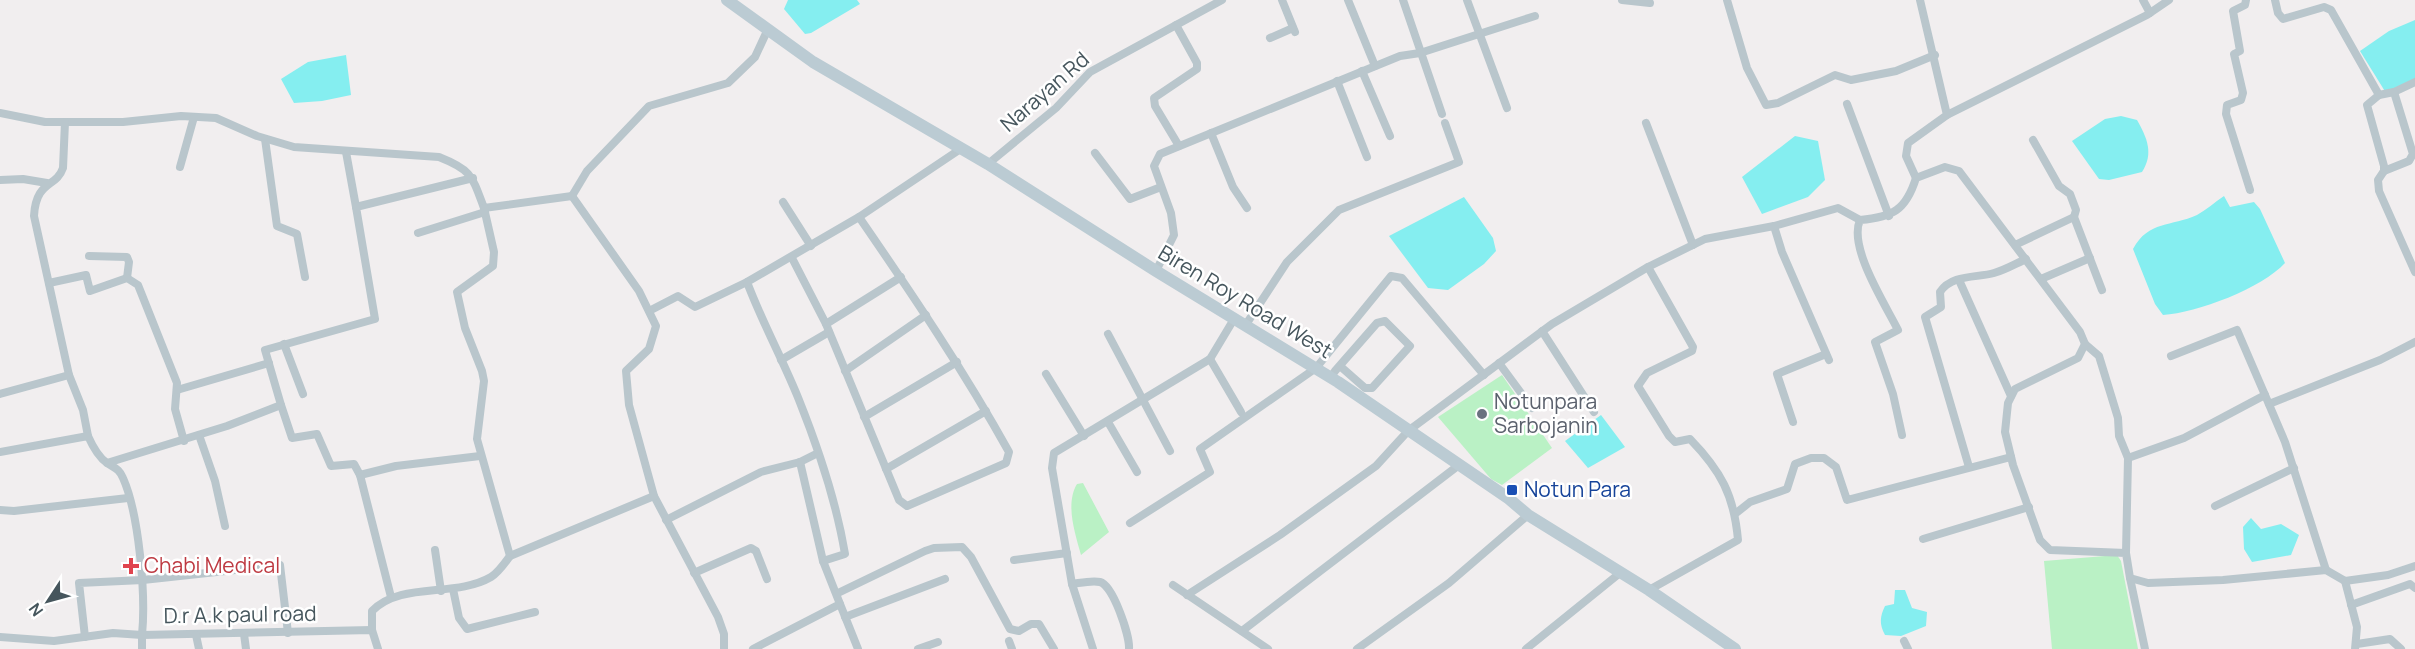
<svg xmlns="http://www.w3.org/2000/svg" width="2415" height="649" viewBox="0 0 2415 649" font-family="Manrope,sans-serif">
<style>
.green{fill:#baf1c5}
.water{fill:#85eef0}
.lines{fill:none;stroke-linecap:round;stroke-linejoin:round}
.minor{stroke:#b9c6cc;stroke-width:8}
.secondary{stroke:#bbcbd3;stroke-width:12}
.worship-dot{fill:#6b7280;stroke:#fff;stroke-width:2}
.transit-dot{fill:#1a4fb4;stroke:#fff;stroke-width:2}
.health-dot{fill:#e0444e;stroke:#fff;stroke-width:2}
.labels{text-anchor:middle;stroke-width:5;stroke-linejoin:round;paint-order:stroke}
.street-label{font-size:21px;fill:#46565d;stroke:#fff}
.worship-label{font-size:21px;fill:#5b616d;stroke:#fff;text-anchor:start}
.transit-label{font-size:21px;fill:#164399;stroke:#fff;text-anchor:start}
.health-label{font-size:21px;fill:#be3a42;stroke:#fff;text-anchor:start}
</style>
<rect width="100%" height="100%" fill="#f1eeef"/>
<!-- green -->
<g class="green">
<polygon points="1502,375 1552,448 1502,485 1491,479 1438,417"/>
<path d="M 1083,483 L 1109,532 L 1081,555 C 1075,533 1065,504 1077,484 Z"/>
<polygon points="2117,555 2121,561 2138,649 2052,649 2044,561"/>
</g>
<!-- water -->
<g class="water">
<polygon points="788,0 857,0 860,4 811,33 805,34 784,9"/>
<polygon points="2415,20 2415,79 2386,93 2360,51 2389,31"/>
<polygon points="346,55 351,95 322,101 294,103 281,79 308,62"/>
<path d="M 2121,116 L 2137,120 C 2147,138 2154,153 2142,172 L 2109,180 L 2099,179 L 2072,141 L 2105,119 Z"/>
<polygon points="1795,136 1818,141 1825,180 1808,197 1762,214 1742,177"/>
<path d="M 2224,196 L 2230,207 L 2254,202 L 2260,209 L 2285,263 C 2262,288 2197,313 2163,315 L 2155,304 L 2133,249 C 2149,220 2171,227 2197,215 C 2206,210 2215,202 2224,196 Z"/>
<polygon points="1464,197 1493,238 1496,251 1484,264 1448,290 1428,288 1389,236"/>
<polygon points="1601,415 1625,447 1588,468 1565,441"/>
<polygon points="2251,518 2261,529 2281,524 2299,535 2291,555 2252,562 2244,549 2243,527"/>
<path d="M 1895,590 L 1905,590 L 1912,608 L 1927,612 L 1926,626 L 1901,636 L 1885,635 C 1879,624 1880,616 1885,606 L 1894,604 Z"/>
</g>
<g class="lines">
<!-- minor -->
<g class="minor">
<polyline points="1282,0 1295,32"/>
<polyline points="1348,0 1375,66"/>
<polyline points="1403,0 1442,114"/>
<polyline points="1467,0 1507,108"/>
<polyline points="1622,0 1650,3"/>
<polyline points="1727,0 1747,68 1766,105 1778,103 1835,75 1851,80 1896,71 1935,55"/>
<polyline points="2143,0 2150,13"/>
<polyline points="2246,0 2245,5 2233,11 2240,51 2234,54 2243,93 2241,100 2227,105 2226,114 2250,190"/>
<polyline points="2275,0 2278,13 2283,19 2324,7 2331,10 2379,95 2367,105 2384,166 2384,171 2378,180 2379,191 2415,272"/>
<polyline points="1176,25 1197,63 1197,69 1154,98 1155,106 1179,146"/>
<polyline points="1270,38 1293,28"/>
<polyline points="1362,71 1390,136"/>
<polyline points="1337,81 1367,157"/>
<polyline points="2394,92 2415,82"/>
<polyline points="2379,95 2394,92 2413,154 2409,161 2384,171"/>
<polyline points="1847,104 1889,216"/>
<path d="M 0,113 L 45,122 L 123,122 L 181,116 L 216,118 L 257,136 L 294,147 L 439,157 C 472,170 472,176 484,208 L 572,196"/>
<polyline points="1947,115 2147,15 2169,0"/>
<path d="M 65,122 L 63,168 C 56,188 36,180 34,216 L 69,375 L 83,410 L 88,436"/>
<polyline points="1646,123 1693,245"/>
<polyline points="1211,133 1233,187 1247,208"/>
<polyline points="265,139 277,226 297,234 305,277"/>
<polyline points="2033,140 2059,186 2070,194 2076,210 2074,217"/>
<polyline points="346,152 356,207"/>
<polyline points="1095,153 1130,199 1161,187"/>
<polyline points="988,164 1056,108 1090,72 1222,0"/>
<polyline points="180,167 194,117"/>
<polyline points="1916,178 1906,156 1908,143 1947,115 1920,0"/>
<polyline points="0,180 23,179 47,183"/>
<polyline points="572,196 639,291 656,326 649,349 626,371 629,405 654,496 718,617 724,634 724,649"/>
<polyline points="572,196 587,171 649,106 728,83 755,57 768,29"/>
<polyline points="783,202 811,246"/>
<path d="M 859,217 C 912,294 964,371 1009,452 L 1006,463 L 907,506 L 899,500 L 826,324 L 901,277"/>
<polyline points="1774,226 1782,252 1829,360"/>
<polyline points="418,233 485,212"/>
<polyline points="2015,245 2074,217 2102,290"/>
<polyline points="89,256 127,257 129,262 127,278"/>
<polyline points="792,258 826,324"/>
<path d="M 1648,267 L 1693,347 L 1692,351 L 1647,373 L 1638,386 L 1669,436 L 1675,442 L 1690,439 C 1721,471 1734,495 1738,540 L 1649,590"/>
<polyline points="1156,271 1174,235 1171,213 1154,166 1160,154 1400,56 1420,53 1535,16"/>
<polyline points="2041,279 2090,258"/>
<polyline points="1959,280 2011,396"/>
<polyline points="49,283 86,275 90,291 127,278 138,285 177,383 175,409 184,441"/>
<polyline points="651,310 678,296 695,307 747,282"/>
<polyline points="1245,326 1287,262 1339,210 1459,162 1445,123"/>
<polyline points="1542,331 1594,412"/>
<polyline points="1108,334 1170,451"/>
<polyline points="284,344 303,394"/>
<polyline points="2085,344 2099,356 2118,418 2119,436 2128,458 2126,553"/>
<polyline points="2171,356 2237,330 2265,395"/>
<polyline points="1210,359 1241,412"/>
<polyline points="781,360 829,332"/>
<polyline points="1499,363 1532,408"/>
<polyline points="845,371 926,315"/>
<polyline points="1046,374 1084,436"/>
<polyline points="1331,377 1335,371 1377,323 1385,321 1410,346 1372,388 1365,388 1340,366"/>
<polyline points="177,390 269,363"/>
<polyline points="0,394 69,375"/>
<polyline points="2269,404 2380,360 2415,342"/>
<polyline points="281,405 292,438 317,434 331,466 354,464 360,475 391,597"/>
<polyline points="864,417 957,362"/>
<polyline points="1108,422 1137,472"/>
<polyline points="1793,422 1777,374 1826,354"/>
<polyline points="199,435 215,481 225,526"/>
<path d="M 1902,435 L 1893,394 L 1875,342 L 1898,330 C 1885,304 1848,247 1860,220 C 1893,217 1906,210 1916,178 L 1945,167 L 1959,171 L 2080,332 L 2085,344 L 2078,358 L 2015,389 L 2008,403 L 2005,432 L 2013,465 L 2040,540 L 2050,550 L 2126,553 L 2130,578 L 2148,583 L 2223,580 L 2326,570 L 2345,581 L 2388,575 L 2415,566"/>
<path d="M 0,452 L 88,436 C 92,445 98,457 107,463 C 114,468 119,468 123,478 C 139,514 146,595 142,635 L 372,630 L 378,649"/>
<polyline points="2128,458 2184,438 2265,395 2285,442 2326,570"/>
<polyline points="800,462 823,561"/>
<polyline points="107,463 227,426 281,405 265,350 375,319 356,207 473,178"/>
<path d="M 1969,467 L 1925,317 L 1941,307 L 1940,292 C 1952,274 1977,278 1994,273 C 2005,270 2015,264 2026,259"/>
<polyline points="886,469 986,411"/>
<polyline points="360,475 396,466 480,456"/>
<polyline points="2215,506 2294,468"/>
<polyline points="0,510 14,511 128,498"/>
<polyline points="1735,514 1750,502 1787,489 1795,464 1811,458 1824,458 1836,467 1847,500 2011,457"/>
<polyline points="666,520 761,472 800,462 818,453"/>
<polyline points="1130,523 1210,472 1200,449 1316,368 1391,276 1402,278 1484,375"/>
<polyline points="1923,539 2029,507"/>
<polyline points="435,550 441,591"/>
<polyline points="510,556 654,496"/>
<polyline points="1014,560 1067,553"/>
<polyline points="694,573 751,548 756,551 767,579"/>
<polyline points="2130,578 2145,649"/>
<polyline points="2345,581 2357,627 2355,649"/>
<path d="M 1072,584 C 1080,583 1092,580 1100,582 C 1113,585 1130,636 1129,649"/>
<polyline points="1173,585 1268,649"/>
<polyline points="453,589 459,618 467,629 535,612"/>
<polyline points="838,593 925,551 934,548 962,547 971,557 1010,629 1019,631 1031,624 1039,624 1054,649"/>
<polyline points="1187,595 1280,535 1376,466 1408,431 1552,324 1648,267 1705,239 1774,226 1838,208 1860,220"/>
<polyline points="840,604 858,649"/>
<polyline points="2351,605 2410,584 2415,588"/>
<polyline points="845,617 945,579"/>
<path d="M 372,630 L 372,611 C 401,581 455,598 491,577 C 498,573 505,563 510,556 L 477,439 L 484,381 L 482,371 L 465,328 L 457,292 L 493,266 L 494,252 L 484,208"/>
<polyline points="1242,631 1459,465"/>
<polyline points="244,634 246,649"/>
<polyline points="196,635 199,649"/>
<polyline points="0,637 54,641 113,633 142,635 142,649"/>
<polyline points="85,637 79,583 143,580 280,565 288,633"/>
<polyline points="1009,641 1012,649"/>
<polyline points="1904,641 1908,649"/>
<polyline points="2357,644 2390,639 2401,649"/>
<path d="M 753,649 L 840,604 L 823,561 L 845,554 C 836,500 819,450 799,400 C 783,360 762,322 747,282 L 859,217 L 962,148"/>
<polyline points="918,649 938,642"/>
<polyline points="1093,649 1072,584 1052,468 1054,453 1210,359 1234,319"/>
<polyline points="1357,649 1449,583 1528,515"/>
<polyline points="1526,649 1620,573"/>
</g>
<!-- secondary -->
<polyline class="secondary" points="727,0 813,62 988,164 1156,271 1338,382 1508,498 1528,515 1649,590 1735,649"/>
</g>
<!-- markers -->
<circle class="worship-dot" cx="1482" cy="414" r="6"/>
<rect class="transit-dot" x="1506" y="484" width="12" height="12" rx="3"/>
<path class="health-dot" d="M128 557h6v6h6v6h-6v6h-6v-6h-6v-6h6z"/>
<g class="labels">
<!-- street labels -->
<g class="street-label">
<text transform="translate(1045 92) rotate(-41)" y="7">Narayan Rd</text>
<text transform="translate(1245 302) rotate(31)" y="7">Biren Roy Road West</text>
<text transform="translate(240 615) rotate(-1)" y="7">D.r A.k paul road</text>
</g>
<!-- worship labels -->
<g class="worship-label">
<text x="1494" y="409">Notunpara<tspan x="1494" dy="24">Sarbojanin</tspan></text>
</g>
<!-- transit labels -->
<g class="transit-label">
<text x="1524" y="497">Notun Para</text>
</g>
<!-- health labels -->
<g class="health-label">
<text x="144" y="573">Chabi Medical</text>
</g>
</g>
<!-- north arrow -->
<g transform="translate(48 601) rotate(234)" stroke="#ffffff" stroke-width="4.5" paint-order="stroke">
<path d="M0-4.5L10 22L0 15L-10 22Z" fill="#46565d"/>
<text y="-9" font-size="16" font-weight="bold" text-anchor="middle" fill="#46565d">N</text>
</g>
</svg>
